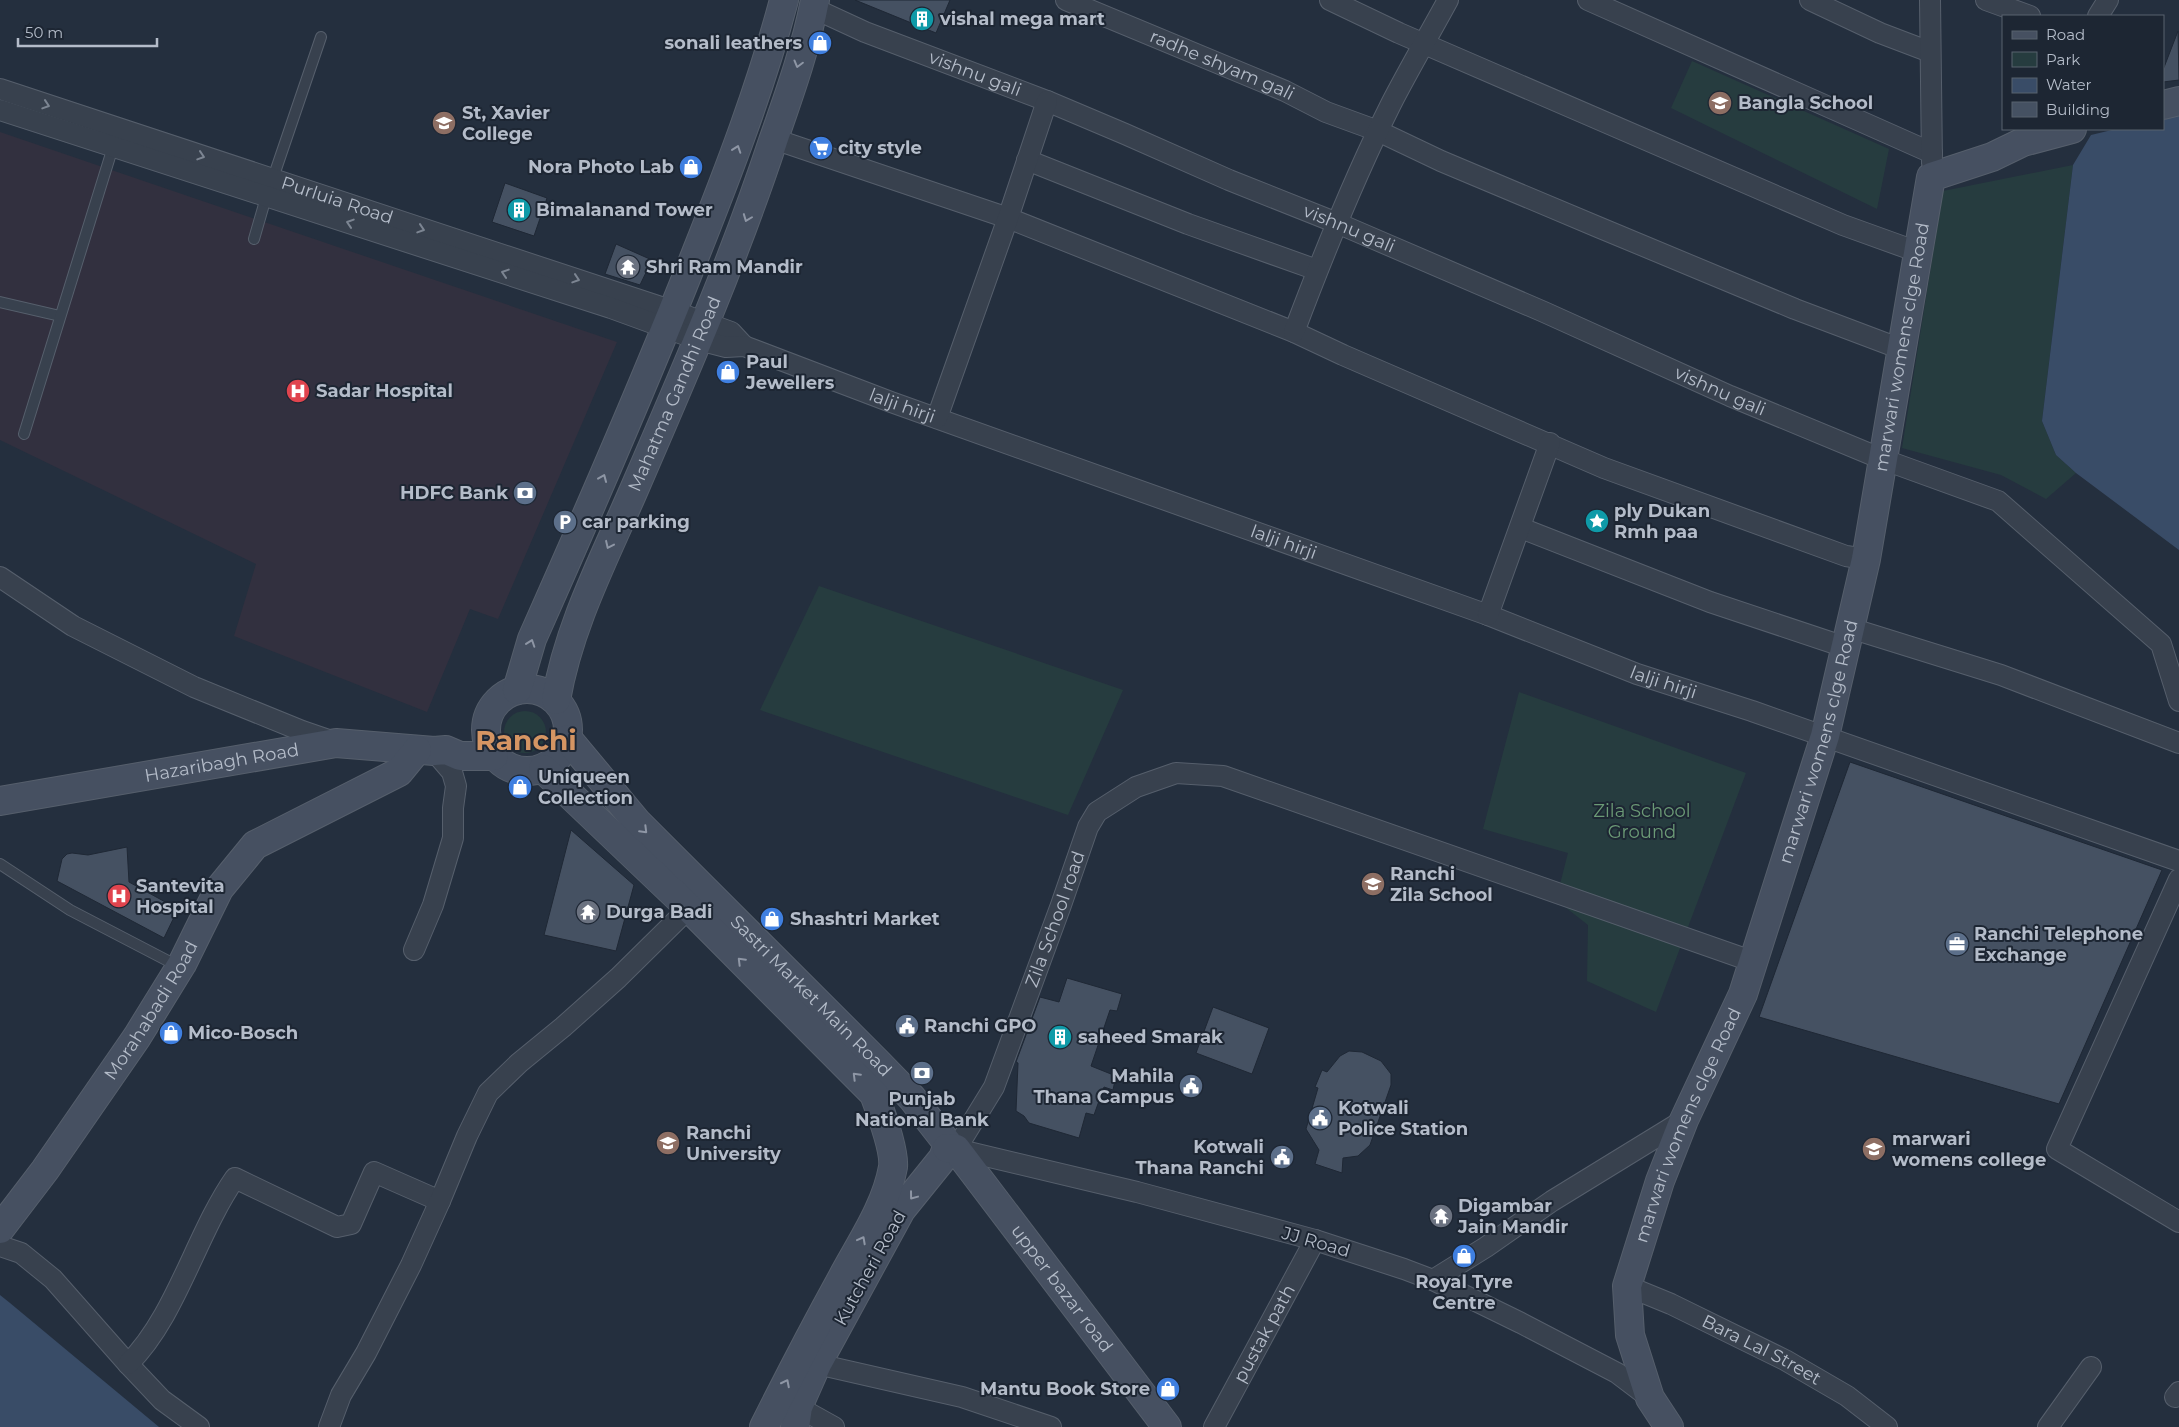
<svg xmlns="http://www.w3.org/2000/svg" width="2179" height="1427" viewBox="0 0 2179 1427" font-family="Montserrat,sans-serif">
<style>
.medical{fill:#32303f}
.green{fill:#263c3f}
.water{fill:#394c67}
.building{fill:#455162;stroke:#1f2835}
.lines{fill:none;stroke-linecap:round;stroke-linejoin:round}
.lane-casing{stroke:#565f6c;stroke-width:12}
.street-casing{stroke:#565f6c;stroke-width:22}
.secondary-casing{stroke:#565f6c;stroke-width:30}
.lane{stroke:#38414e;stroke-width:10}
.street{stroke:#38414e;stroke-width:20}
.secondary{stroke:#465061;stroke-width:28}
.oneway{stroke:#8e96a5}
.oneway2{stroke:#7c8592}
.labels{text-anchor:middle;stroke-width:4;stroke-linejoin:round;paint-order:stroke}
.poi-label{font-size:18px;font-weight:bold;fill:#b4bcc9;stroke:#1d2633;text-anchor:start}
.street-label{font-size:18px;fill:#b4bcc9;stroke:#1d2633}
.park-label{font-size:18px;fill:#6b9a76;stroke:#1d2633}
.town-label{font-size:28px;font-weight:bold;fill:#d59563;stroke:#1d2633}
</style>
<rect width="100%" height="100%" fill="#242f3e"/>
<!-- medical -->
<polygon class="medical" points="0,132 617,342 498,619 470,609 427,712 234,636 256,564 0,440"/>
<!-- green -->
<g class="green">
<polygon points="1692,61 1889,149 1877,209 1671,108"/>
<polygon points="2073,165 2042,421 2056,455 2076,473 2046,499 2001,475 1902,448 1943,191"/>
<polygon points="819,586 1123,690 1068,815 760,710"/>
<polygon points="1519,692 1746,773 1656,1012 1587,981 1588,925 1556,900 1568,853 1483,829"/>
<circle cx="525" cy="732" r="21"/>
</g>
<!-- water -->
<g class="water">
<polygon points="2179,114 2179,550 2076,473 2056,455 2042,421 2073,165 2091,135 2116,129 2163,129 2163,118"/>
<polygon points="0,1295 10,1303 159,1427 0,1427"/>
</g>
<!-- building -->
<g class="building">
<polygon points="855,0 950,0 936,33"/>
<polygon points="2178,31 2179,80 2163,82 2163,70"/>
<polygon points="505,183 547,198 534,236 492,222"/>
<polygon points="616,244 652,260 640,285 605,274"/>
<polygon points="1850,762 2162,870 2059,1104 1759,1017"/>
<polygon points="571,830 634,885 616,951 544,935"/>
<polygon points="127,847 129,882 178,909 164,938 57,881 62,859 67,854 72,853 88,855"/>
<polygon points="1067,978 1122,994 1117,1011 1110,1010 1091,1066 1116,1076 1113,1090 1104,1087 1094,1115 1086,1113 1079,1138 1029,1123 1024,1116 1016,1111 1018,1063 1016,1062 1040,997 1059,1002"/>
<polygon points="1213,1007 1269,1028 1252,1074 1196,1053"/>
<polygon points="1349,1051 1362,1052 1381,1061 1391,1074 1391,1085 1370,1145 1358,1156 1343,1158 1342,1173 1315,1164 1319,1150 1306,1129 1318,1088 1315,1087 1322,1070 1327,1072 1340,1056"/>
</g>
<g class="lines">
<!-- lane casing -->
<g class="lane-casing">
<g id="lane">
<polyline points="272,181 321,37"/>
<polyline points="254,239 267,194"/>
<polyline points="0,302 60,316"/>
<polyline points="24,434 113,147"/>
<polyline points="0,864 70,910 170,962 180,963"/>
</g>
</g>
<!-- street casing -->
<g class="street-casing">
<g id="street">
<path id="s1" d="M 1066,0 L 1285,91 L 1326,112 L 1378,131 L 1441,161 L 1598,227 L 1795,309 L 1901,349"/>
<polyline points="1330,0 1399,33 1843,225 1918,252"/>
<polyline points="1588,0 1932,153"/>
<polyline points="1810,0 1880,33 1930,52"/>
<polyline points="1930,0 1932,163"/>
<polyline points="1986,0 2030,16"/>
<path id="s2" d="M 813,8 L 865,32 L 1047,101 L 1125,134 L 1229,180 L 1337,223 L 1544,312 L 1730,396 L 1882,459 L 1998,501 L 2161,644 L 2179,701"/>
<polyline points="2098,16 2108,0"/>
<path id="s3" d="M 0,89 L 673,311 L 731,332 L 744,346"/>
<path id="s4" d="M 0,110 L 611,308 L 699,340 L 726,347 L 744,346 L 891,402 L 1488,615 L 1637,674 L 1752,711 L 2179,861"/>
<polyline points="774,139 1008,218 1294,332 1343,355 1604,468 1846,556 1866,559"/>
<polyline points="1027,160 1188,224 1317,270"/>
<path d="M 1294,332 C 1323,255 1354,178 1391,104 C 1409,69 1429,35 1448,0"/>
<polyline points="937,418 1008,218 1047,101"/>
<polyline points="1521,528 1710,602 1845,647"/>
<polyline points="0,577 73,626 194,687 302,731 334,742"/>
<polyline points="1488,615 1550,443"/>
<polyline points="1850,628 2001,675 2179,743"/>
<polyline points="2179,879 2057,1149 2179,1222"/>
<polyline points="414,950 433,905 453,838 453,808 456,786 452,772 434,751"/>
<polyline points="0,1246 21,1253 53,1279 128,1364 162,1400 199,1427"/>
<polyline points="1433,1280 1486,1247 1552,1201 1684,1120"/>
<path id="s5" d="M 1627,1286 L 1671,1304 L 1785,1360 L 1847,1396 L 1887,1427"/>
<path d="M 128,1364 C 176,1317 196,1234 235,1178 L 337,1227 L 351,1224 L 374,1172 L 440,1201"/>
<polyline points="817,1364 962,1397 1051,1427"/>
<polyline points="2175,1397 2179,1392"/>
<path id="s6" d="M 1650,1398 L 1617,1373 L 1521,1323 L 1433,1280 L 1404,1269 L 1315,1240 L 1137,1192 L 956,1149 L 994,1087 L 1061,905 L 1088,827 L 1097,812 L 1136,787 L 1176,773 L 1223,776 L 1754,962"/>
<polyline points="798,1407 834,1427"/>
<polyline points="329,1427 341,1395 366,1353 411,1265 440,1201 467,1136 488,1093 519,1063 563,1027 618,978 689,908"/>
<path id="s7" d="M 1214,1427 L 1315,1240"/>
<polyline points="2048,1427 2091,1367"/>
</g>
</g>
<!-- secondary casing -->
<g class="secondary-casing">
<g id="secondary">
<polyline points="2163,105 2179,101"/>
<circle cx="527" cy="730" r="41"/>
<path d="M 517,690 L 532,639 C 589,511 645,383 696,253 C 729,170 761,87 784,0"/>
<path id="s8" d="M 556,700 C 569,624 606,555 636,485 C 685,372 734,259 773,141 C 789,95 806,48 815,0"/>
<path id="s9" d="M 568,739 L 637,822 L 877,1062 L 912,1098 L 948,1144 L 943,1158 L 901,1210 L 817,1364 L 798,1407 L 795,1427"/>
<path d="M 543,769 L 689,908 L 874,1094 C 880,1110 895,1151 893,1167 C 886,1207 860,1244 842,1278 C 815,1327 789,1377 764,1427"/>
<path id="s10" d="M 0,801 L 336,743 L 434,751 L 446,750 L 460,756 L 494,756"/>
<path id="s11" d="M 947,1148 L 956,1149 L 1167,1427"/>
<path id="s12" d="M 0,1229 L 45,1170 L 137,1037 L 182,964 L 219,889 L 255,845 L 399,772 L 417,750"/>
<path id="s13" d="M 1669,1427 L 1650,1398 L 1630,1335 L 1627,1286 L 1660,1181 L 1684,1120 L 1743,994 L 1825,736 L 1866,559 L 1931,177 L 1992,157 L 2023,142 L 2072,129"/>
</g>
</g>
<!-- lane -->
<use href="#lane" class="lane"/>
<!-- street -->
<use href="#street" class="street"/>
<!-- secondary -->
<use href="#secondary" class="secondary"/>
</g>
<!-- one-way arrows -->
<defs><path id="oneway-chevron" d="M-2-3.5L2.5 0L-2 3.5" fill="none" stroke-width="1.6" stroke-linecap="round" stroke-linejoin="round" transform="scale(1.25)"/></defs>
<g class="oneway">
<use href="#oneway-chevron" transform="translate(798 64) rotate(105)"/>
<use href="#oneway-chevron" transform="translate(737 149) rotate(-71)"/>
<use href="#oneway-chevron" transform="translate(747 218) rotate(111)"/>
<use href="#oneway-chevron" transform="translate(603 478) rotate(-67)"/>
<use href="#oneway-chevron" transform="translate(609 545) rotate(115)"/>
<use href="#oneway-chevron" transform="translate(531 643) rotate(-71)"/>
<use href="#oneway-chevron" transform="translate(644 830) rotate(45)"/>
<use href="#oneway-chevron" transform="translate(741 961) rotate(-135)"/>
<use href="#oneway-chevron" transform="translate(856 1076) rotate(-135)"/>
<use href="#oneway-chevron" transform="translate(913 1196) rotate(127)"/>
<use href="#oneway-chevron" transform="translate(862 1240) rotate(-62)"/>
<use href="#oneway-chevron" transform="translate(786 1383) rotate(-63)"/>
</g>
<g class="oneway2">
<use href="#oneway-chevron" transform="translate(46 105) rotate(18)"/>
<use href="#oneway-chevron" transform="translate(201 156) rotate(18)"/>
<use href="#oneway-chevron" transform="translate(350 223) rotate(-162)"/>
<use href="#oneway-chevron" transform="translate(421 229) rotate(18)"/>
<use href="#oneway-chevron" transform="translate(505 273) rotate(-162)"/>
<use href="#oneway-chevron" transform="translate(576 279) rotate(18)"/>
</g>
<!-- icons -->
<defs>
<g id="building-disc" transform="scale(1.25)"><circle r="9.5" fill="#0f9aa8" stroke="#1d2633"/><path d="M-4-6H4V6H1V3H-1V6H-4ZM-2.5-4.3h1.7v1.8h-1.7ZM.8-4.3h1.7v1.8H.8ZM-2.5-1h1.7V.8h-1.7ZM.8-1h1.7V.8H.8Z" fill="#fff"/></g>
<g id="shop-disc" transform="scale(1.25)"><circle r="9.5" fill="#3f7fe0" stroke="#1d2633"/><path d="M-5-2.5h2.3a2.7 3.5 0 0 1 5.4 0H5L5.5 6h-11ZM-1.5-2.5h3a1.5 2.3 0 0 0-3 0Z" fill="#fff"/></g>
<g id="school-disc" transform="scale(1.25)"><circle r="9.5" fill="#8d6e63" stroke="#1d2633"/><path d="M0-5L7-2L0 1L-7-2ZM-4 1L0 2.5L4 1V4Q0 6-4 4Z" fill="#fff"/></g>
<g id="university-disc" transform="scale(1.25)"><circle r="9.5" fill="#8d6e63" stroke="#1d2633"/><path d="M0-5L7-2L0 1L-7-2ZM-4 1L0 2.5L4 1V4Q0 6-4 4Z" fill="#fff"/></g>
<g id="supermarket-disc" transform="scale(1.25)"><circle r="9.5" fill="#3f7fe0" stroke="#1d2633"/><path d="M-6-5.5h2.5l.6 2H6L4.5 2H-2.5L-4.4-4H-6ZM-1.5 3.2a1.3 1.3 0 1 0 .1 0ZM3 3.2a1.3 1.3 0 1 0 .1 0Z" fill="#fff"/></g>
<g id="temple-disc" transform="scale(1.25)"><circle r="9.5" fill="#6b7280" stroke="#1d2633"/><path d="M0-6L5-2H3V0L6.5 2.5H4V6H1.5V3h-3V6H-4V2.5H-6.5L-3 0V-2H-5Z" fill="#fff"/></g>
<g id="hospital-disc" transform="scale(1.25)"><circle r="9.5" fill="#e0444e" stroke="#1d2633"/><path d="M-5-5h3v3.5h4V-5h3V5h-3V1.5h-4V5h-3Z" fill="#fff"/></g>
<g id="bank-disc" transform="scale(1.25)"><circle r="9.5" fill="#5c6f8a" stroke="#1d2633"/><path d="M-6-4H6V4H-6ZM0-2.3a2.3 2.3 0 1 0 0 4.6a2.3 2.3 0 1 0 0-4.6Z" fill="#fff"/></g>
<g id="sight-disc" transform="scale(1.25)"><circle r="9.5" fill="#0f9aa8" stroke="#1d2633"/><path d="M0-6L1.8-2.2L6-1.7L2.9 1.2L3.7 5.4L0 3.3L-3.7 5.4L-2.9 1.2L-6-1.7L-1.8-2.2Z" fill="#fff"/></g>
<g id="parking-disc" transform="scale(1.25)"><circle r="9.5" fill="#5c6f8a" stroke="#1d2633"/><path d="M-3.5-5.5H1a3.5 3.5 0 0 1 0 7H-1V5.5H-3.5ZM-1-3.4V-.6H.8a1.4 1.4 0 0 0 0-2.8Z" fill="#fff"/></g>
<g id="office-disc" transform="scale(1.25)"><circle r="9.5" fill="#5c6f8a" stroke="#1d2633"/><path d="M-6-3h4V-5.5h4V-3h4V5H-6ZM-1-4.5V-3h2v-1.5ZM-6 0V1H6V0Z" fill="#fff"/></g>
<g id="civic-disc" transform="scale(1.25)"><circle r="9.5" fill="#5c6f8a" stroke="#1d2633"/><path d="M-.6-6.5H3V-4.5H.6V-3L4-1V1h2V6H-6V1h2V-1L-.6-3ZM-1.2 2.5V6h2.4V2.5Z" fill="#fff"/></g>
</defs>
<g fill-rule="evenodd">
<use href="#building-disc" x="922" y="19"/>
<use href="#shop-disc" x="820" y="43"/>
<use href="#school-disc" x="1720" y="103"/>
<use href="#university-disc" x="444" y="123"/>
<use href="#supermarket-disc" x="821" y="148"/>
<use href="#shop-disc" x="691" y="167"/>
<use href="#building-disc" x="519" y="210"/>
<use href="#temple-disc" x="628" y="267"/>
<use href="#shop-disc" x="728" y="372"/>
<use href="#hospital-disc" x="298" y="391"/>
<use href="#bank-disc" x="525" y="493"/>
<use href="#sight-disc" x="1597" y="521"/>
<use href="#parking-disc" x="565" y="522"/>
<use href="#shop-disc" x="520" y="787"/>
<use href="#school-disc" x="1373" y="884"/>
<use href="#hospital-disc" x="119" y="896"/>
<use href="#temple-disc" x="588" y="912"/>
<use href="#shop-disc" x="772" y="919"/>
<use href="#office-disc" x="1957" y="944"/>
<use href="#civic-disc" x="907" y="1026"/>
<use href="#shop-disc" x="171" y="1033"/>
<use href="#building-disc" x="1060" y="1037"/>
<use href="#bank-disc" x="922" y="1073"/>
<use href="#civic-disc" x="1191" y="1086"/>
<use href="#civic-disc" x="1320" y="1118"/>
<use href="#university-disc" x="668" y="1143"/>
<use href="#university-disc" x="1874" y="1149"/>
<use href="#civic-disc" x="1282" y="1157"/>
<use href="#temple-disc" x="1441" y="1216"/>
<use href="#shop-disc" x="1464" y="1256"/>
<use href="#shop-disc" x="1168" y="1389"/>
</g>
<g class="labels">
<!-- poi labels -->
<g class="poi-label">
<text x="940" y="25">vishal mega mart</text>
<text x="802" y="49" text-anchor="end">sonali leathers</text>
<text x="1738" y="109">Bangla School</text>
<text x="462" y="119">St, Xavier<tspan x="462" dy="21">College</tspan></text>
<text x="838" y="154">city style</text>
<text x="674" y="173" text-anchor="end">Nora Photo Lab</text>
<text x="536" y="216">Bimalanand Tower</text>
<text x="646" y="273">Shri Ram Mandir</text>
<text x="746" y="368">Paul<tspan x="746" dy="21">Jewellers</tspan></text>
<text x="316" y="397">Sadar Hospital</text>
<text x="508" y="499" text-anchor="end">HDFC Bank</text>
<text x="1614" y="517">ply Dukan<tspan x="1614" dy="21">Rmh paa</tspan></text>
<text x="582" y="528">car parking</text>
<text x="538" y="783">Uniqueen<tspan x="538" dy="21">Collection</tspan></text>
<text x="1390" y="880">Ranchi<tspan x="1390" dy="21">Zila School</tspan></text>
<text x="136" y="892">Santevita<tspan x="136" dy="21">Hospital</tspan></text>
<text x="606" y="918">Durga Badi</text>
<text x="790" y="925">Shashtri Market</text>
<text x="1974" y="940">Ranchi Telephone<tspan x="1974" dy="21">Exchange</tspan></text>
<text x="924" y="1032">Ranchi GPO</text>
<text x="188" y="1039">Mico-Bosch</text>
<text x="1078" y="1043">saheed Smarak</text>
<text x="1174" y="1082" text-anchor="end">Mahila<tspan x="1174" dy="21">Thana Campus</tspan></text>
<text x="922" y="1105" text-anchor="middle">Punjab<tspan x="922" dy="21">National Bank</tspan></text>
<text x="1338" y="1114">Kotwali<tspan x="1338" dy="21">Police Station</tspan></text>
<text x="686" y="1139">Ranchi<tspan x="686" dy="21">University</tspan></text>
<text x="1892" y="1145">marwari<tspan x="1892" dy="21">womens college</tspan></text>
<text x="1264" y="1153" text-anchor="end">Kotwali<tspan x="1264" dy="21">Thana Ranchi</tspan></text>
<text x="1458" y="1212">Digambar<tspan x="1458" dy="21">Jain Mandir</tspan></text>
<text x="1464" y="1288" text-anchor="middle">Royal Tyre<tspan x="1464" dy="21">Centre</tspan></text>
<text x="1150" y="1395" text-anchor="end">Mantu Book Store</text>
</g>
<!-- street labels -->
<g class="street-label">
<text dy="6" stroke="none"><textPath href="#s1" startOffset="169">radhe shyam gali</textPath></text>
<text dy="6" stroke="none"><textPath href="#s2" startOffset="175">vishnu gali</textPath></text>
<text dy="6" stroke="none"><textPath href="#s3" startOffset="355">Purluia Road</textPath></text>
<text dy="6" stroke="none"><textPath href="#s2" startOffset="580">vishnu gali</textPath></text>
<text dy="6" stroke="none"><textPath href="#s13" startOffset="1132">marwari womens clge Road</textPath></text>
<text dy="6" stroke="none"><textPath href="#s2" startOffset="985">vishnu gali</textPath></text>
<text dy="6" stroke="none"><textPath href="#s8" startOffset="329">Mahatma Gandhi Road</textPath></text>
<text dy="6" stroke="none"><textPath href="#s4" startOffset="951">lalji hirji</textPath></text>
<text dy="6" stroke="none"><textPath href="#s4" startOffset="1356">lalji hirji</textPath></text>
<text dy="6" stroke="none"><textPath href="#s4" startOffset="1761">lalji hirji</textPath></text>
<text dy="6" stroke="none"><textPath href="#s13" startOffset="728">marwari womens clge Road</textPath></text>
<text dy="6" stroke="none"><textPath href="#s10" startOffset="225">Hazaribagh Road</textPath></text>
<text dy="6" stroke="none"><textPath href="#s6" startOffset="994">Zila School road</textPath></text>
<text dy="6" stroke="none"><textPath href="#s9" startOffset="354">Sastri Market Main Road</textPath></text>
<text dy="6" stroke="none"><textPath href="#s12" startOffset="266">Morahabadi Road</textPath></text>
<text dy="6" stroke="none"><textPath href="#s13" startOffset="322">marwari womens clge Road</textPath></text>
<text transform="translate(1316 1242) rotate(16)" y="6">JJ Road</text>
<text transform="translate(870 1268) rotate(-61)" y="6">Kutcheri Road</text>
<text dy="6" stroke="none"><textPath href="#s11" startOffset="184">upper bazar road</textPath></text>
<text dy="6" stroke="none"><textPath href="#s7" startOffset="106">pustak path</textPath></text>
<text dy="6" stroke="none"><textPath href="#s5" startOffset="149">Bara Lal Street</textPath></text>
</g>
<!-- park labels -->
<g class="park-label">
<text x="1642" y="817">Zila School<tspan x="1642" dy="21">Ground</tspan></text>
</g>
<!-- town labels -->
<g class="town-label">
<text x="526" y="750">Ranchi</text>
</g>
</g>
<!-- legend -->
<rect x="2002" y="15" width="162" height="115" fill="#1d2633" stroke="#59626f"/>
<rect x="2012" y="31" width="25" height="8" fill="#465061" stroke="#59626f"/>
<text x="2046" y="40" font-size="15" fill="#b4bcc9">Road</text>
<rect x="2012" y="52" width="25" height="15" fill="#263c3f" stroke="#59626f"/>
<text x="2046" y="65" font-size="15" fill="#b4bcc9">Park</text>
<rect x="2012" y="78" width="25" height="15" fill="#394c67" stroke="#59626f"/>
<text x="2046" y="90" font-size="15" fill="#b4bcc9">Water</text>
<rect x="2012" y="102" width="25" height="15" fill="#455162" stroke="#59626f"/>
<text x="2046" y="115" font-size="15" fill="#b4bcc9">Building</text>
<!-- scale -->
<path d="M18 38v8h139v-8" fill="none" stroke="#b4bcc9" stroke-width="2.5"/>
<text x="25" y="38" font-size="15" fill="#b4bcc9" stroke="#1d2633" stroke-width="4" paint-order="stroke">50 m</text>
</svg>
